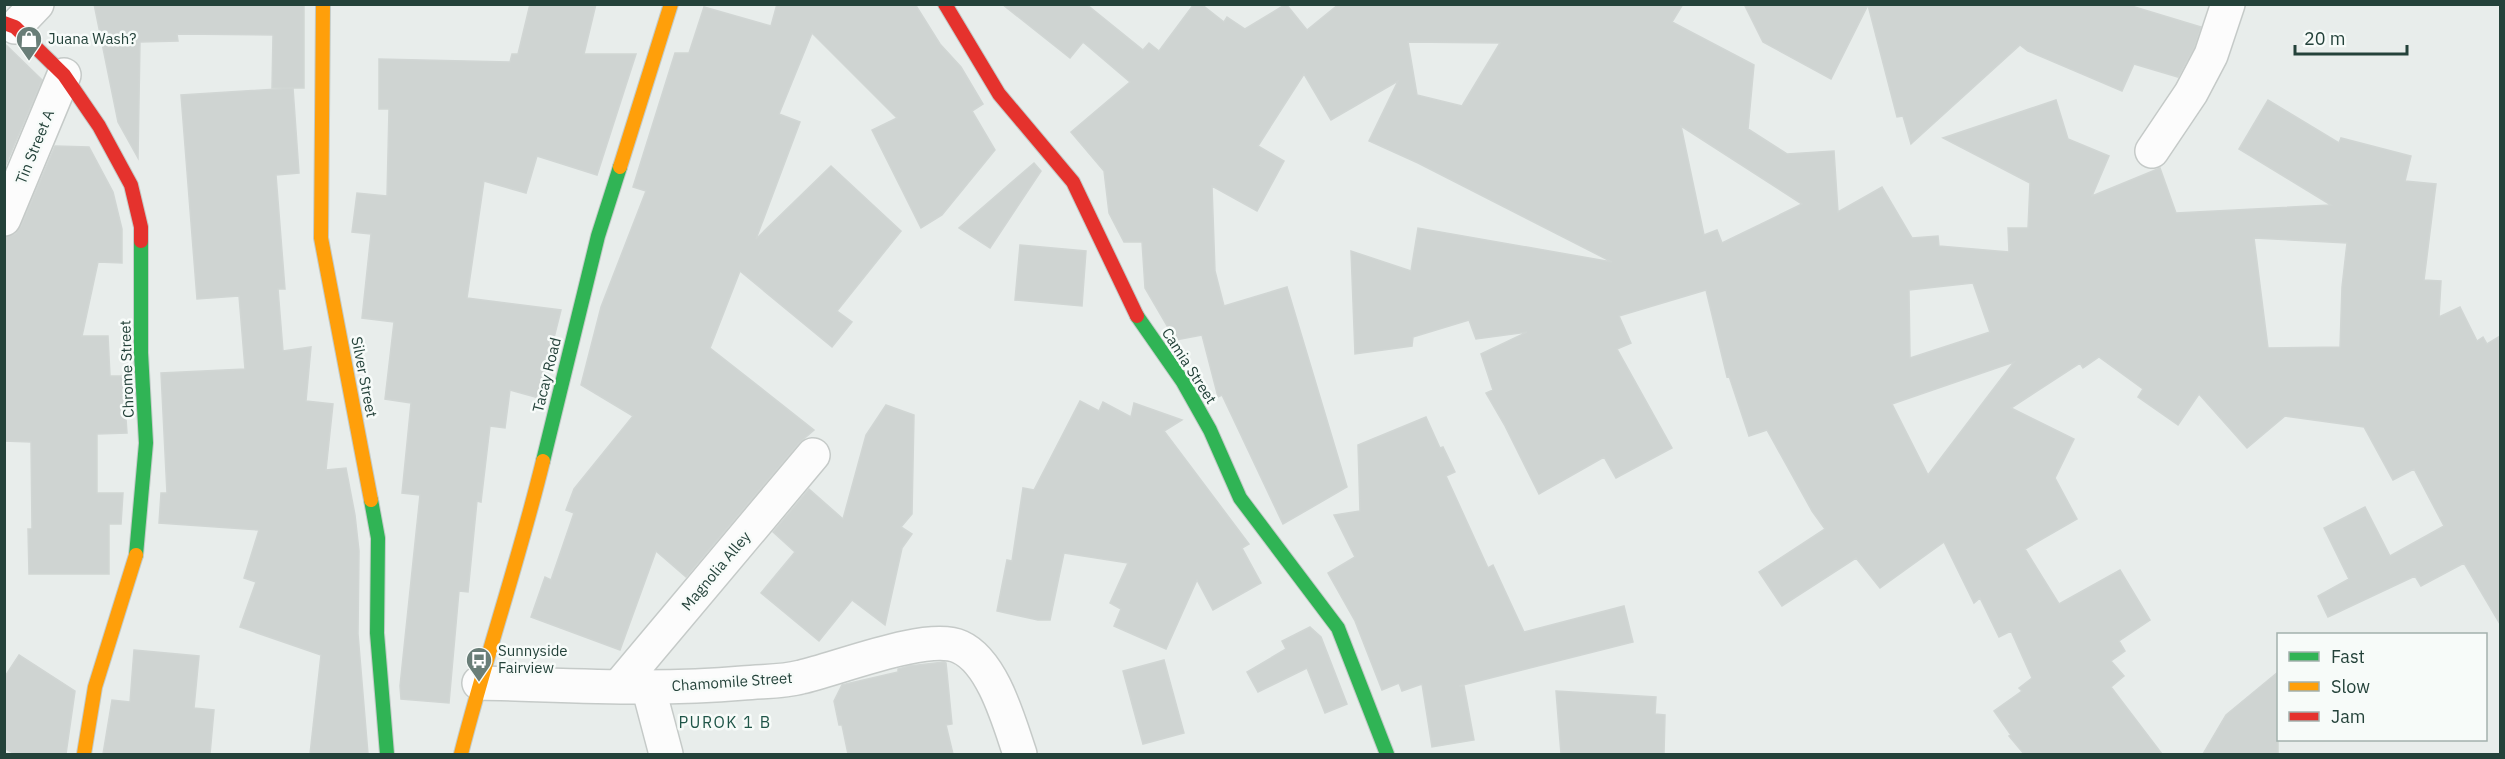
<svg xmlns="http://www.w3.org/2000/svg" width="2505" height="759" viewBox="0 0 2505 759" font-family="'IBM Plex Sans',sans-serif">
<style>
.building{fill:#cfd4d2;stroke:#d1d6d4;stroke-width:1.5;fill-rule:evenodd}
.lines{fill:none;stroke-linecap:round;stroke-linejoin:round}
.street-casing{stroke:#c5cac8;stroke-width:36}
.fast-casing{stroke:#c3cbc8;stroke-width:16}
.slow-casing{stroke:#c3cbc8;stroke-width:16}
.jam-casing{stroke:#c3cbc8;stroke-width:16}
.street{stroke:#fcfcfc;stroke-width:33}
.fast{stroke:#30b455;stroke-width:14}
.slow{stroke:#ff9f0a;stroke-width:14}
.jam{stroke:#e5322d;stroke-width:14}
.labels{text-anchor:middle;stroke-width:5;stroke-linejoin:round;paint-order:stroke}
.poi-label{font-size:15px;fill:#24423a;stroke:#f7fbf9;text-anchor:start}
.street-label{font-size:15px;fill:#24423a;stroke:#f7fbf9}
.neighbourhood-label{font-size:16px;letter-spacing:1.5px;fill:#1f5548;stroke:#f7fbf9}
</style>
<rect width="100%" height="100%" fill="#e8edeb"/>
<!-- building -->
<g class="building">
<polygon points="94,4 304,4 304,88 272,88 273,35 177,34 178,41 140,42 138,158 118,122"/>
<polygon points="530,4 596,4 584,54 636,54 597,175 537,156 526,193 484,181 467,298 561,310 539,398 510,390 505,428 490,426 481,502 477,501 468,592 459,591 449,703 401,699 400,686 420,495 402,493 411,403 385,399 394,322 362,318 371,234 352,232 357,193 387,196 389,109 379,109 379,59 510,62 512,54 518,54"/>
<polygon points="777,4 915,4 940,44 961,67 983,104 972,111 995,150 942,215 921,228 872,130 897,118 812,33 779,114 800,122 756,239 831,166 901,231 837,311 852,322 832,347 740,271 710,348 814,430 799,443 686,577 656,551 620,650 531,617 545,577 551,580 574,513 566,510 574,489 633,416 581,385 601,307 646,191 633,187 675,53 689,53 704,7 771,26"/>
<path d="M 1002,4 L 1086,4 L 1143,50 L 1149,43 L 1159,51 L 1194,4 L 1201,4 L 1224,22 L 1227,17 L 1245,29 L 1286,4 L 1307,30 L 1339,4 L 1683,4 L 1672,22 L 1754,65 L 1748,129 L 1787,154 L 1834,151 L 1838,212 L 1882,187 L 1912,238 L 1938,236 L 1939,246 L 2009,252 L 2008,228 L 2028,228 L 2030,183 L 1943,138 L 2056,100 L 2068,139 L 2109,156 L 2092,196 L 2160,168 L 2176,213 L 2331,205 L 2239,149 L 2268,100 L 2339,143 L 2341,138 L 2411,156 L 2405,181 L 2436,184 L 2424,280 L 2441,281 L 2439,317 L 2460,307 L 2477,341 L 2483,337 L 2487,344 L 2500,336 L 2500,624 L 2464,563 L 2421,586 L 2415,576 L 2328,617 L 2318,596 L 2349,579 L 2324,528 L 2365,507 L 2390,556 L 2444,526 L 2414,469 L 2393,480 L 2364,427 L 2285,416 L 2247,448 L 2199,394 L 2178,425 L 2138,397 L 2143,389 L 2099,357 L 2083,368 L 2080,363 L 2011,408 L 2074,439 L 2055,478 L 2077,519 L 2025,549 L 2059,604 L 2120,570 L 2150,620 L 2119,641 L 2125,651 L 2111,661 L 2124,676 L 2111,687 L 2162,754 L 2024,754 L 2009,736 L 2011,735 L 1994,711 L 2022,691 L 2019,688 L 2032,678 L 2011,631 L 1999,637 L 1980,598 L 1974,603 L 1944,542 L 1880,588 L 1856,558 L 1782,606 L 1759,572 L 1825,529 L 1812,511 L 1767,430 L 1749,436 L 1729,376 L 1727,377 L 1706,290 L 1619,316 L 1631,343 L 1617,349 L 1672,448 L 1616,478 L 1604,457 L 1539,494 L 1505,426 L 1486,393 L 1493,390 L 1481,354 L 1527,332 L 1476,339 L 1469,320 L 1413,337 L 1412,346 L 1355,354 L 1351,251 L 1411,271 L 1418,228 L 1612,262 L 1418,163 L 1369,141 L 1398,81 L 1331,120 L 1304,74 L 1258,146 L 1284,161 L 1257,211 L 1212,186 L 1215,271 L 1224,306 L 1287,287 L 1347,487 L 1283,524 L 1222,395 L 1218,397 L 1202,335 L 1176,340 L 1169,329 L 1145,288 L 1142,242 L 1124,242 L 1109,213 L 1104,171 L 1071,132 L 1130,82 L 1083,42 L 1070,58 ZM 1408,42 L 1500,43 L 1462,106 L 1417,95 ZM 1681,126 L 1802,204 L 1722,243 L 1717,230 L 1704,235 ZM 2254,238 L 2347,243 L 2342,287 L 2340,347 L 2268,348 ZM 1973,283 L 1990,332 L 1910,358 L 1909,290 ZM 2014,362 L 1988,396 L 1928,475 L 1892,404 Z"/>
<polygon points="1744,4 2125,4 2201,27 2194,48 2178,77 2134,64 2122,91 2028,51 2020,45 1911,144 1903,116 1897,117 1868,5 1831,79 1763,42"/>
<polygon points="4,43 42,80 4,169"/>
<polygon points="293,88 299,173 276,175 285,289 278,289 283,351 311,347 306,401 333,404 326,470 346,468 355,515 359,551 358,634 368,754 310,754 321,655 240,627 256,582 244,578 259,530 159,523 161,493 167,493 161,373 245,369 239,296 197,299 181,95"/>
<polygon points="55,146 89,147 113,192 122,229 122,263 98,262 82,336 108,336 110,376 123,376 127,433 97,434 97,493 123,493 121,524 109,524 109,574 29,574 28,529 32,529 31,442 4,441 4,237 15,234 21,226"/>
<polygon points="1034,163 1041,171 990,248 959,228"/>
<polygon points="1020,245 1086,251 1082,306 1015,300"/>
<polygon points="1080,401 1099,411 1103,402 1131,417 1134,403 1182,420 1164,431 1249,544 1242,548 1261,583 1213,610 1197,580 1166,649 1114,626 1121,609 1110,603 1128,563 1064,553 1050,620 1038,620 997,611 1007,560 1012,561 1023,488 1034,490"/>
<polygon points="886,405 914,415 912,514 901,527 912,534 902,548 885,625 852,600 819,641 761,593 795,552 773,532 809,489 843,519 866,435"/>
<polygon points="1426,417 1440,448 1443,447 1455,472 1446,476 1488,568 1493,565 1524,632 1624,606 1633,642 1459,686 1464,686 1474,740 1432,747 1422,684 1402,691 1399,683 1382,690 1355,621 1328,573 1355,557 1334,515 1360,511 1358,445"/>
<polygon points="1310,627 1321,637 1347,704 1325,713 1307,668 1258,692 1247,672 1286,649 1282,641"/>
<polygon points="134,650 199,656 194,708 214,710 210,754 103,754 112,700 130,702"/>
<polygon points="19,655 75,691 66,754 15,754 4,748 4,678"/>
<polygon points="1164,660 1184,733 1143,744 1123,671"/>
<polygon points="944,662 946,663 952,724 946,725 953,754 848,754 842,725 839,725 834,701 842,685 898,672 898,669 909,666"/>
<polygon points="2278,672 2278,754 2203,754 2226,715"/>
<polygon points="1556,691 1656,697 1655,714 1665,715 1664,754 1561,754"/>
</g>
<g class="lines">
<!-- street casing -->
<g class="street-casing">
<g id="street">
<polyline points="15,27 37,4"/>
<polyline points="2152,151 2191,93 2211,55 2228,4"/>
<polyline points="4,219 64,75"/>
<path d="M 479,683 C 567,685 655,691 743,683 C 762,681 783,682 801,677 C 837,669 928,632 960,647 C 993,662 1009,722 1020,754"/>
<polyline points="619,686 813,455"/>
<polyline points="648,686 666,754"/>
</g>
</g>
<!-- fast casing -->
<g class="fast-casing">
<g id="fast">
<polyline points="1137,316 1183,382 1210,430 1240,498 1338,628 1387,754"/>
<polyline points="543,461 598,236 620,167"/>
<polyline points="371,500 378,538 377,633 387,754"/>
<polyline points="136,555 146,443 141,353 141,241"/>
</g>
</g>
<!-- slow casing -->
<g class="slow-casing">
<g id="slow">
<polyline points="323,4 321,238 371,500"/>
<polyline points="620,167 671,4"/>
<polyline points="84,754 95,687 136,555"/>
<path d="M 461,754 C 486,656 519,560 543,461"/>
</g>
</g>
<!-- jam casing -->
<g class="jam-casing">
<g id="jam">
<polyline points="945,4 999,94 1073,182 1137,316"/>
<polyline points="4,23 15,27 64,75 99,126 131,185 141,227 141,241"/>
</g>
</g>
<!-- street -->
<use href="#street" class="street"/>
<!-- fast -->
<use href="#fast" class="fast"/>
<!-- slow -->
<use href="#slow" class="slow"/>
<!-- jam -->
<use href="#jam" class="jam"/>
</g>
<!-- icons -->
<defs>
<g id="shop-pin" transform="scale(1.35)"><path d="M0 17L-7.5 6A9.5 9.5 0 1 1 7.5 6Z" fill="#697e78" stroke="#f7fbf9"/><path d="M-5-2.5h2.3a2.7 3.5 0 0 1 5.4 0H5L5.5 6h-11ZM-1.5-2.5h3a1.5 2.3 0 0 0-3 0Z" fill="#fff"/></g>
<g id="bus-pin" transform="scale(1.35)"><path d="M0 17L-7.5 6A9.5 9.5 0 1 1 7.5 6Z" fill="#697e78" stroke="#f7fbf9"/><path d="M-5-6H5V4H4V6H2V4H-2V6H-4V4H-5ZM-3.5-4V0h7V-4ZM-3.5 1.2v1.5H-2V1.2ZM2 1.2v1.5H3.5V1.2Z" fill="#fff"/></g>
</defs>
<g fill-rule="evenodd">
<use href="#shop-pin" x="29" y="39"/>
<use href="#bus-pin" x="479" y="660"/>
</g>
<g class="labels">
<!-- poi labels -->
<g class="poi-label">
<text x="48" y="44">Juana Wash?</text>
<text x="498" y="656">Sunnyside<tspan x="498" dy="17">Fairview</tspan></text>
</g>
<!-- street labels -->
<g class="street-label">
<text transform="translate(35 147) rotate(-68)" y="5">Tin Street A</text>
<text transform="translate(1189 366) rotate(57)" y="5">Camia Street</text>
<text transform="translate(127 369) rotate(-92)" y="5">Chrome Street</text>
<text transform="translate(547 375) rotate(-76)" y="5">Tacay Road</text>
<text transform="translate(364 377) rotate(79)" y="5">Silver Street</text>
<text transform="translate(716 571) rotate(-50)" y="5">Magnolia Alley</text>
<text transform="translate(732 682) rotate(-4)" y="5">Chamomile Street</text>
</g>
<!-- neighbourhood labels -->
<g class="neighbourhood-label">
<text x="725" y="728">PUROK 1 B</text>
</g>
</g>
<!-- border -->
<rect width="2505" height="759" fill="none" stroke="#24423a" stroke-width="12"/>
<!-- legend -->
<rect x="2277" y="633" width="210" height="108" fill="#f7fbf9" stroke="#a3b1ad" stroke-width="1.5"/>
<rect x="2289" y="652" width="30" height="9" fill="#30b455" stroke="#a3b1ad" stroke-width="1.5"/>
<text x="2331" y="663" font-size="18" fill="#24423a">Fast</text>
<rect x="2289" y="682" width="30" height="9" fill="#ff9f0a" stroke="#a3b1ad" stroke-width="1.5"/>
<text x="2331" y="693" font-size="18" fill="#24423a">Slow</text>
<rect x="2289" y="712" width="30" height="9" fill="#e5322d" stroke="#a3b1ad" stroke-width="1.5"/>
<text x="2331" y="723" font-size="18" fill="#24423a">Jam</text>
<!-- scale -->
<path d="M2295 45v9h112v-9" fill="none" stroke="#24423a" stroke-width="3"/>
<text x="2304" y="45" font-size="18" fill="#24423a" stroke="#f7fbf9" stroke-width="4.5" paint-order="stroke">20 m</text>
</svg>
